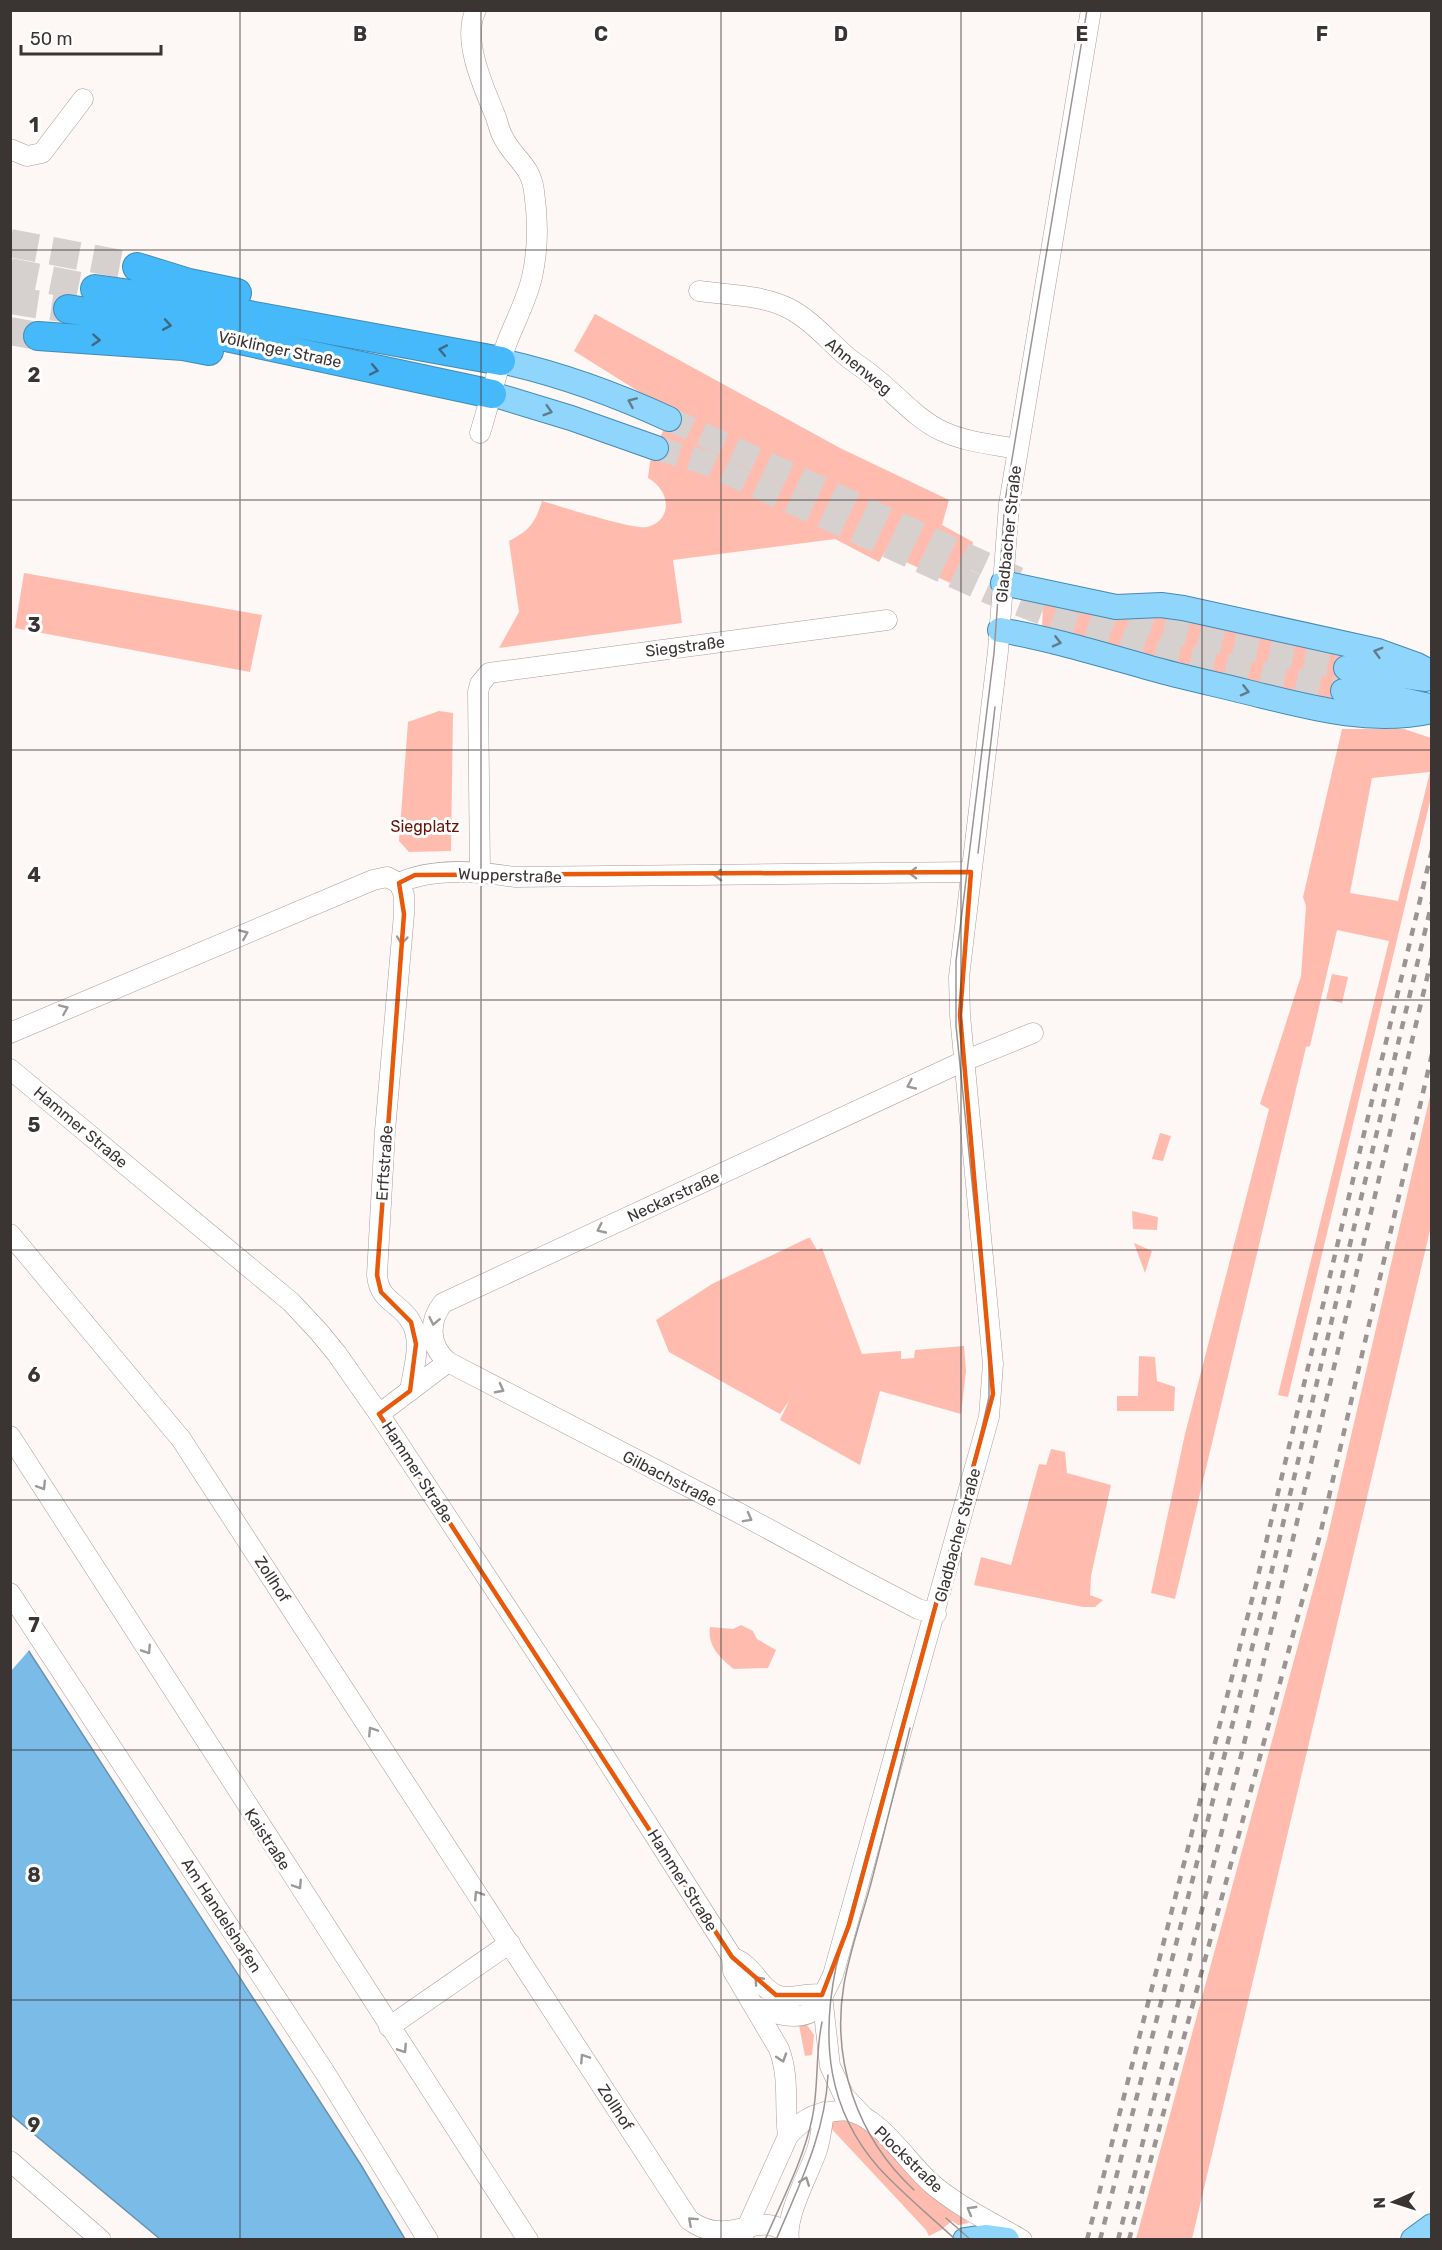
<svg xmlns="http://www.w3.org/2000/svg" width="1442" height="2250" viewBox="0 0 1442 2250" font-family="Rubik,sans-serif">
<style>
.green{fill:#ffbcae;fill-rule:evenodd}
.water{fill:#7abce7;stroke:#6793b1;stroke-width:1.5}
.pier{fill:#fdf7f6}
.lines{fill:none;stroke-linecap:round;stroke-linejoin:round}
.major-tunnel{stroke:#d6d0cf;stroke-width:24;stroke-dasharray:24 12;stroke-linecap:butt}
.highway-tunnel{stroke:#d6d0cf;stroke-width:28;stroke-dasharray:28 14;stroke-linecap:butt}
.minor-casing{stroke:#aa9c99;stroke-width:21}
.major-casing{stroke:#428ab4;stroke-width:26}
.highway-casing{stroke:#428ab4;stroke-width:30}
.minor{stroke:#fff;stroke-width:20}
.major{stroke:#90d5fc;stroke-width:24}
.highway{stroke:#46b9fa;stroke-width:28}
.tram{stroke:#9a9493;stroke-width:1.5}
.rail{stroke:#9a9493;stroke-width:4.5;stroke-dasharray:8 8;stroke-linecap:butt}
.oneway{stroke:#3f6983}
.oneway2{stroke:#617c8d}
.oneway3{stroke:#9c9a99}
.marked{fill:none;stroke:#e8590c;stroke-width:4.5;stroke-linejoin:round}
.grid{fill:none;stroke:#3a3433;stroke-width:1.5;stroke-opacity:0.55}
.labels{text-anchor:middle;stroke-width:6;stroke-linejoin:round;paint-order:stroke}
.street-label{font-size:16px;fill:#3a3433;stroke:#fff}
.park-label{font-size:16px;fill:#691307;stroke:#fff}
.grid-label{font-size:20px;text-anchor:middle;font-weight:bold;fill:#3a3433;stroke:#fff;stroke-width:6;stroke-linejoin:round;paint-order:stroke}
</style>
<rect width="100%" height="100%" fill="#fdf7f6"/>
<!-- green -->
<g class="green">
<path d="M 595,314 L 840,448 L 949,500 L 942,525 L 973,542 L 967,591 L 885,552 L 879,562 L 835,539 L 673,560 L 682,623 L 499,648 L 519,612 L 509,541 C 530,530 535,523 542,501 C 559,506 634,530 647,527 C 674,520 670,490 648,478 L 650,462 L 673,407 L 641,393 L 574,351 Z"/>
<polygon points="24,573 262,615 250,672 15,628"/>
<polygon points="1043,601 1167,612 1349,654 1342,704 1042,630"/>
<polygon points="439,711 453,713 451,851 409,852 399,841 408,722"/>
<path d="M 1342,729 L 1404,729 L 1431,738 L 1431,797 L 1288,1397 L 1278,1395 L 1389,941 L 1337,930 L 1310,1046 L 1306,1047 L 1175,1599 L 1151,1593 L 1185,1434 L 1269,1109 L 1260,1104 L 1301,976 L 1306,906 L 1303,897 ZM 1430,772 L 1398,901 L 1350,893 L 1372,778 Z"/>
<polygon points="1332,974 1348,977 1342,1003 1326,999"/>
<polygon points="1431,1092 1431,1226 1192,2239 1136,2239 1327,1539"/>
<polygon points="1160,1133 1171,1136 1163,1161 1152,1159"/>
<polygon points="1132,1211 1158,1217 1157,1230 1133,1229"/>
<polygon points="808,1238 810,1238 817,1250 822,1248 862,1354 901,1351 901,1359 914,1358 915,1350 964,1346 966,1371 961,1414 880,1391 860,1465 780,1420 789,1401 780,1414 669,1352 656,1320 712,1284"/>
<polygon points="1134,1243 1152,1251 1145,1273"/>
<polygon points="1139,1356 1155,1357 1157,1381 1175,1387 1174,1411 1117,1411 1117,1396 1138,1396"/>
<polygon points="1051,1449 1065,1452 1067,1473 1111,1485 1091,1576 1090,1595 1103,1600 1095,1607 1083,1607 974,1585 981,1557 1011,1565 1039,1464 1046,1465"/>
<path d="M 741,1625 L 753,1631 L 757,1639 L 776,1650 L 768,1668 L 734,1669 C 721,1659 707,1646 710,1627 L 733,1629 Z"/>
<polygon points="799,2025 807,2025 814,2035 812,2055 805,2056"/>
<polygon points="843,2117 861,2123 937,2196 969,2223 958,2225 952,2221 941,2230 929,2236 926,2230 828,2125 828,2119"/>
</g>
<!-- water -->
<polygon class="water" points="10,1622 361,2165 405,2239 160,2239 11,2115"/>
<!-- pier -->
<polygon class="pier" points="11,1620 31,1648 11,1671 10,1621"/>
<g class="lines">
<!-- major-tunnel -->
<g class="major-tunnel">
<polyline points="669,419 1023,581"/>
<polyline points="656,448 704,462 989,592 1062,621 1107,636 1176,655 1343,691"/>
<path d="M 1095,608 C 1176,635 1262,653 1346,668"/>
</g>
<!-- highway-tunnel -->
<g class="highway-tunnel">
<polyline points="10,243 137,267"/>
<polyline points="10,272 95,289"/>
<polyline points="10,300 68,309"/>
<polyline points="10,331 38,336"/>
</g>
<!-- minor casing -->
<g class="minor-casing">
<g id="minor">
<path d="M 476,10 C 461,39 484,88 495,115 C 498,122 499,130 503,137 C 513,158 531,165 534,191 C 538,218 538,250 532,277 C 527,300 514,323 506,345 C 496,374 489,404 480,433"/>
<polyline points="10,149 27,156 42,153 83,99"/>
<path d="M 699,291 C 728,295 762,295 788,308 C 810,319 827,339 845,355 C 854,363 865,369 874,377 C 896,394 916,419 942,431 C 965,442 992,444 1017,449"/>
<polyline points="480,872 478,692 480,684 489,673 887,620"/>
<path d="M 399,883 C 433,867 478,871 514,877 L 971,872"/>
<path d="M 399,883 L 404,895 L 404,914 L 385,1131 L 377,1275 C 379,1302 400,1302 411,1322 C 423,1341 413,1370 410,1391"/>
<polyline points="10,1033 373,880 387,877 399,883"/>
<path d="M 10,1069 L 291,1302 L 319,1332 L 337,1354 L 379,1414 L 591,1735 L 732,1957 L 733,1971 L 779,2049 C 790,2078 784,2106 788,2136"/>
<path d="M 10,1234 L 181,1439 L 689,2220 C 730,2250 758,2207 788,2234"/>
<polyline points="379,1414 448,1362"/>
<polyline points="10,1436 528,2240"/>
<polyline points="10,1593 324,2071 428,2240"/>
<path d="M 936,1614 L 918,1609 L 855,1576 L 739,1513 L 448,1362 C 429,1346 428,1322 443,1303 L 964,1061 L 1033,1033"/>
<path d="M 732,1957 C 736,1959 741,1961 744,1964 C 757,1974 762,1990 779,1996 C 794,2000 807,1991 822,1995"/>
<polyline points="822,1995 830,2066 844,2096 863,2116"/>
<path d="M 755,2006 C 770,2013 801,2023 815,2009 C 820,2003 829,1983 833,1975 L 989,1417 L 993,1364 L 960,1015 L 959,977 L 998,651 L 1009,504 L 1091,10"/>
<polyline points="389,2027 510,1943"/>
<polyline points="10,2161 101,2240"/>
<path d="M 743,2236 L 788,2136 C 800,2123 811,2113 830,2112 C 836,2111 843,2110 849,2111 C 881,2118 907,2162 931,2183 C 957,2206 992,2222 1022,2240"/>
<path d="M 789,2240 C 785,2215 809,2174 817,2150 C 821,2138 822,2124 824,2112"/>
</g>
</g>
<!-- major casing -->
<g class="major-casing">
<g id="major">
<path d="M 501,361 C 560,374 615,394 669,419"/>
<polyline points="492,394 571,418 656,448"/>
<polyline points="1003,583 1116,607 1161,605 1183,608 1378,651 1417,665 1432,673"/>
<path d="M 1000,630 C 1051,639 1100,654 1150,668 C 1182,677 1215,684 1247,692 C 1308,707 1369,725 1432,711"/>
<polyline points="1346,668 1426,679"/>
<polyline points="1343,691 1385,696 1429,706"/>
<polyline points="965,2240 985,2237 1007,2240"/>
<polyline points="1413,2240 1432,2226"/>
</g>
</g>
<!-- highway casing -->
<g class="highway-casing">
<g id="highway">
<polyline points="137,267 189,283 237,293"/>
<polyline points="95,289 145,296 501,361"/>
<polyline points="68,309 174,326 492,394"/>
<polyline points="38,336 183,346 209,351"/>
</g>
</g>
<!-- minor -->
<use href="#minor" class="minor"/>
<!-- major -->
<use href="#major" class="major"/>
<!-- highway -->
<use href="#highway" class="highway"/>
<!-- tram -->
<g class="tram">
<polyline points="978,853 995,707"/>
<path d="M 910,1728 C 897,1781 884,1834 870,1887 C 861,1919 850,1951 844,1984 C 831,2061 857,2137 914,2190"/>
<polyline points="946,2218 971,2240"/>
<path d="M 765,2240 C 782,2200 803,2161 812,2119 C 819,2087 815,2054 822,2022"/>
<path d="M 776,2240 C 799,2185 825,2135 828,2075"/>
<path d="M 956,2240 C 930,2216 903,2194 879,2168 C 827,2109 821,2041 836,1967 L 979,1441 L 989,1397 L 989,1348 L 956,1026 L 956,961 L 994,653 L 1005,501 L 1087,10"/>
</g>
<!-- rail -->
<g class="rail">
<polyline points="1087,2240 1258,1576 1432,850"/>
<polyline points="1100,2240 1270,1578 1432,902"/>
<polyline points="1118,2240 1242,1752 1432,957"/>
<polyline points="1129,2240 1320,1535 1432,1054"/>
</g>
</g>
<!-- one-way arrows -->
<defs><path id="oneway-chevron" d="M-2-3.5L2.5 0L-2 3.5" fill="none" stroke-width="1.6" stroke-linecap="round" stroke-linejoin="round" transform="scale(1.5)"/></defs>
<g class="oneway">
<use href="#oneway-chevron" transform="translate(167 325) rotate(10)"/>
<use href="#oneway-chevron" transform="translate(96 340) rotate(4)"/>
<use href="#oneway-chevron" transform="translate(443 350) rotate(-169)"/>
<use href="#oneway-chevron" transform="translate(374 370) rotate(12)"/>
</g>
<g class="oneway2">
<use href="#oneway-chevron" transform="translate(632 402) rotate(-156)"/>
<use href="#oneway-chevron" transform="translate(548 411) rotate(17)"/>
<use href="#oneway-chevron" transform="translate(1057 642) rotate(14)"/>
<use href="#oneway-chevron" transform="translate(1378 652) rotate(-164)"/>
<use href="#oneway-chevron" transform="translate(1245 691) rotate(14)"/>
</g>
<g class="oneway3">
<use href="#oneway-chevron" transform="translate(913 873) rotate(179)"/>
<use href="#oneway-chevron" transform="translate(718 875) rotate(179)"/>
<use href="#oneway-chevron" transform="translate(244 934) rotate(-23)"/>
<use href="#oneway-chevron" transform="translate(402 940) rotate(95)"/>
<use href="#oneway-chevron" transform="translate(64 1009) rotate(-23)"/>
<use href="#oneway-chevron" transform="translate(911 1085) rotate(155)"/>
<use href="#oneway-chevron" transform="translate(601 1229) rotate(155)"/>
<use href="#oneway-chevron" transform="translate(434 1321) rotate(102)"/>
<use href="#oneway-chevron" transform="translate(500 1389) rotate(28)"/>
<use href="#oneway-chevron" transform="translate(42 1486) rotate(58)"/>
<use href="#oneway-chevron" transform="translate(748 1518) rotate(29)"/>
<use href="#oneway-chevron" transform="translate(147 1650) rotate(57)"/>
<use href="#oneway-chevron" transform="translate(372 1731) rotate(-123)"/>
<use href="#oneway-chevron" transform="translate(298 1885) rotate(57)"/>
<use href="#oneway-chevron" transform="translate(478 1895) rotate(-123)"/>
<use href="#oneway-chevron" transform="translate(758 1980) rotate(-132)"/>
<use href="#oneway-chevron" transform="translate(403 2049) rotate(57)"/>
<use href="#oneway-chevron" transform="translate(584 2058) rotate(-123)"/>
<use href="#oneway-chevron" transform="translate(782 2058) rotate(72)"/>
<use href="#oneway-chevron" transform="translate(805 2181) rotate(-69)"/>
<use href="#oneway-chevron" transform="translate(971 2210) rotate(-150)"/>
<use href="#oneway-chevron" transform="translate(692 2221) rotate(-138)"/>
</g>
<!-- marked area -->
<path class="marked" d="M 971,872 L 960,1015 L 993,1394 L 849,1925 L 822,1995 L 776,1995 L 732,1957 L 379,1414 L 410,1391 L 416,1344 L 411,1322 L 381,1292 L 377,1275 L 404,914 L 399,883 L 415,875 Z"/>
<!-- grid -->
<path class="grid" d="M 240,10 L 240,2240M 481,10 L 481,2240M 721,10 L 721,2240M 961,10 L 961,2240M 1202,10 L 1202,2240M 10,250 L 1432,250M 10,500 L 1432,500M 10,750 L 1432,750M 10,1000 L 1432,1000M 10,1250 L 1432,1250M 10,1500 L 1432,1500M 10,1750 L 1432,1750M 10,2000 L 1432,2000"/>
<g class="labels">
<!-- street labels -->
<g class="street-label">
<text transform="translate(280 349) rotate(12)" y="6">Völklinger Straße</text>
<text transform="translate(859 366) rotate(39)" y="6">Ahnenweg</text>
<text transform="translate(1008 534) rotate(-84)" y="6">Gladbacher Straße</text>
<text transform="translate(685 646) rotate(-7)" y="6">Siegstraße</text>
<text transform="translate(510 875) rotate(2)" y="6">Wupperstraße</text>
<text transform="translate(81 1127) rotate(40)" y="6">Hammer Straße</text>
<text transform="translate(384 1163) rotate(-86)" y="6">Erftstraße</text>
<text transform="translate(673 1196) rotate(-25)" y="6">Neckarstraße</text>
<text transform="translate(418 1472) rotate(57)" y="6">Hammer Straße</text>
<text transform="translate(670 1478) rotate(27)" y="6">Gilbachstraße</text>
<text transform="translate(957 1535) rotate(-75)" y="6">Gladbacher Straße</text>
<text transform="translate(273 1579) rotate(57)" y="6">Zollhof</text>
<text transform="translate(268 1839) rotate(57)" y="6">Kaistraße</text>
<text transform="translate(683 1880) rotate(58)" y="6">Hammer Straße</text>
<text transform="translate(222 1915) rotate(57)" y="6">Am Handelshafen</text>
<text transform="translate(616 2107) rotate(57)" y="6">Zollhof</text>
<text transform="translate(909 2159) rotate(44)" y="6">Plockstraße</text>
</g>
<!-- park labels -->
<g class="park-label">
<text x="425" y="832">Siegplatz</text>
</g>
</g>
<g class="grid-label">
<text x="360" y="41">B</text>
<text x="601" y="41">C</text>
<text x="841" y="41">D</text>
<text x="1082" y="41">E</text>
<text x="1322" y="41">F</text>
<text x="34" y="132">1</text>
<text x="34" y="382">2</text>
<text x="34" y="632">3</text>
<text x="34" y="882">4</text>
<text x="34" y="1132">5</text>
<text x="34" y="1382">6</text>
<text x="34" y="1632">7</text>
<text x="34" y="1882">8</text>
<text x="34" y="2132">9</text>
</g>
<!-- border -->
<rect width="1442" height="2250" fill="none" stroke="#3a3433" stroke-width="24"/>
<!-- north arrow -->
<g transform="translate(1394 2202) rotate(267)" stroke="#ffffff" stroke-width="4.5" paint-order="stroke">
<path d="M0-4.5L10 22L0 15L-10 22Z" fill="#3a3433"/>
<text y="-9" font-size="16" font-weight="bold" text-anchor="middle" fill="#3a3433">N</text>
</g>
<!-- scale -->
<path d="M21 45v9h140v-9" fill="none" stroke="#3a3433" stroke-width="3"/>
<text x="30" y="45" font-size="18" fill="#3a3433" stroke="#ffffff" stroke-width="4.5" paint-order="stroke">50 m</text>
</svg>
